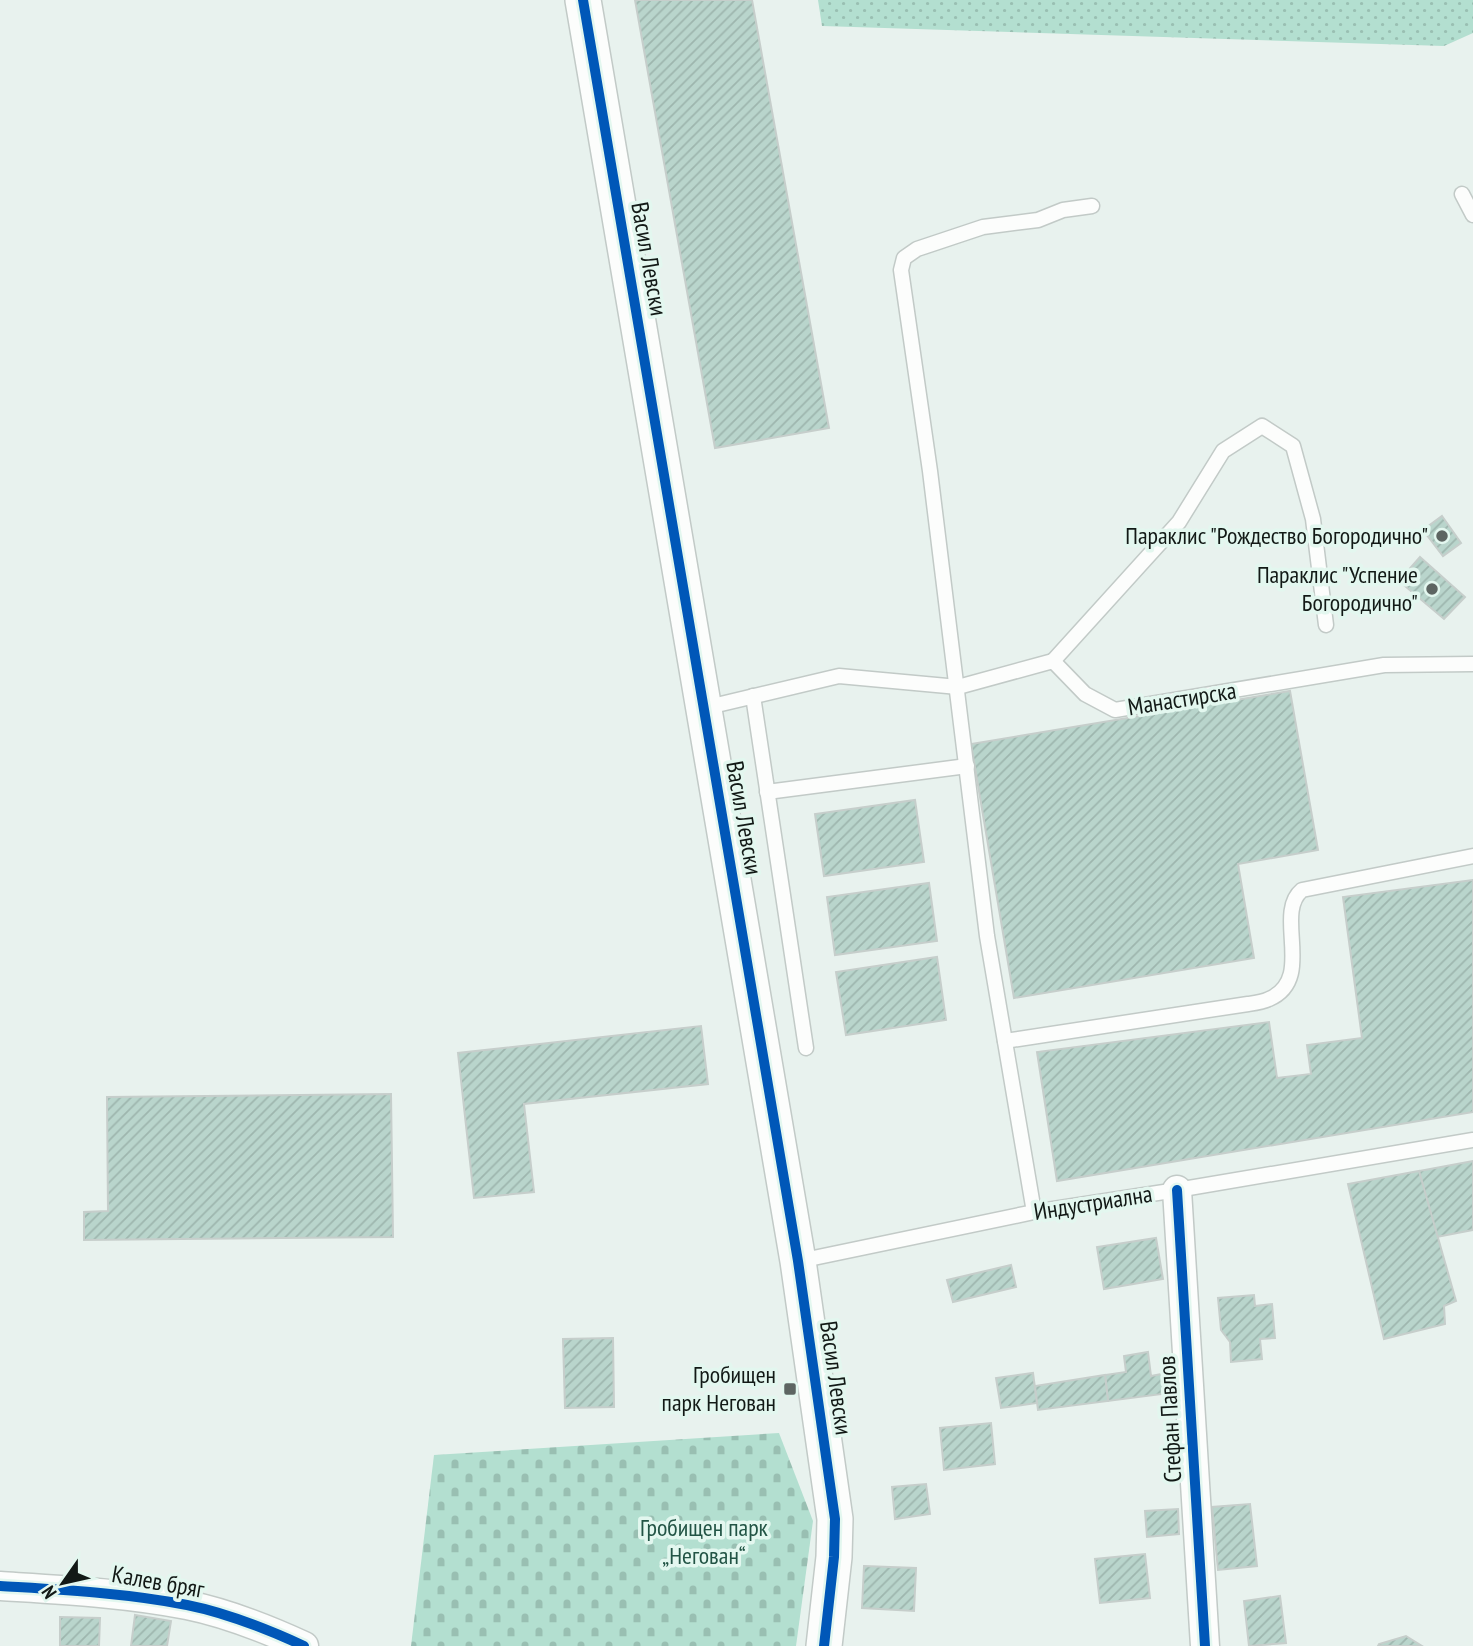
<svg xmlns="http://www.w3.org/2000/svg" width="1473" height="1646" viewBox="0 0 1473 1646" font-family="'PT Sans Narrow',sans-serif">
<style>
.grass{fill:url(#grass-dots)}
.cemetery{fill:url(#cemetery-stones)}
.building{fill:url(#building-hatch);stroke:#c6cecb;stroke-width:2}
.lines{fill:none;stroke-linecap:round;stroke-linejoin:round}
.service-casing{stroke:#c2cac7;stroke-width:17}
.minor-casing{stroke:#c2cac7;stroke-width:31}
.tertiary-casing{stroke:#c2cac7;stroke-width:38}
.service{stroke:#fcfdfc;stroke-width:14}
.minor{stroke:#fcfdfc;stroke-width:28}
.tertiary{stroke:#fcfdfc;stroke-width:35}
.cycleway-casing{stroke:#e3f7ef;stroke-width:15}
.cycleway{stroke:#0057b8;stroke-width:10}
.poi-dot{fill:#5d6562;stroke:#e3f7ef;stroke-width:2.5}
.labels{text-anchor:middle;stroke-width:7;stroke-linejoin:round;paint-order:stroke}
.street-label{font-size:24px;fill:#121916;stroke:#e3f7ef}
.poi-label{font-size:24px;fill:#121916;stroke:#e3f7ef;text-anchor:end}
.park-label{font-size:24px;fill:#225445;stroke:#e3f7ef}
</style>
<defs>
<pattern id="grass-dots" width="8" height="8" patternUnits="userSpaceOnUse" patternTransform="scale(1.75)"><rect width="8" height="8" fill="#b3dfd0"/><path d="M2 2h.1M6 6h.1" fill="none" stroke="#99bfb2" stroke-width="1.8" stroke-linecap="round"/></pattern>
<pattern id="cemetery-stones" width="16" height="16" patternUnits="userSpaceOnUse" patternTransform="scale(1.75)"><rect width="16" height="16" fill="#b3dfd0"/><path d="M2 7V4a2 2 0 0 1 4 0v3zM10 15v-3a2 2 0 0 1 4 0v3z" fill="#99bfb2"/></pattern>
<pattern id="building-hatch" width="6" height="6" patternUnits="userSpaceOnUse" patternTransform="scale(1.75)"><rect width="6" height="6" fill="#b9d5cc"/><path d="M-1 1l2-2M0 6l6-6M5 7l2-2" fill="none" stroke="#9eb6ae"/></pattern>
</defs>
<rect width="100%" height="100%" fill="#e8f2ee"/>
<!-- grass -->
<polygon class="grass" points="818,0 1473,0 1473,33 1444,46 822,26"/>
<!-- cemetery -->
<polygon class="cemetery" points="779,1433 813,1521 796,1646 411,1646 434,1455"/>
<!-- building -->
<g class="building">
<polygon points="635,0 752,0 829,428 715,448"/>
<polygon points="1442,516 1461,543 1443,556 1423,530"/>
<polygon points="1420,557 1465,597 1444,619 1399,581"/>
<polygon points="1290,691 1318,850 1238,864 1254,958 1014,998 971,744"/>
<polygon points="915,800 924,862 824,876 815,814"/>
<polygon points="1473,880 1473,1112 1057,1181 1037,1052 1269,1022 1277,1078 1311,1074 1307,1045 1362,1038 1343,897"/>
<polygon points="929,883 937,941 835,955 827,897"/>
<polygon points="937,957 946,1020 846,1035 836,972"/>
<polygon points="701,1026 708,1084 524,1104 534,1192 474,1198 458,1053"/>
<polygon points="391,1094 393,1237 84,1240 84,1212 108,1211 107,1097"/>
<polygon points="1473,1161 1473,1230 1431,1238 1419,1171"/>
<polygon points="1419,1171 1456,1301 1444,1306 1445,1324 1384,1339 1348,1184"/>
<polygon points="1156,1238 1163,1279 1104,1289 1097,1247"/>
<polygon points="1011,1265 1016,1287 953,1302 947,1280"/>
<polygon points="1254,1295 1255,1306 1272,1304 1275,1338 1260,1339 1262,1359 1231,1362 1230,1342 1221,1330 1218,1298"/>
<polygon points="613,1338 614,1407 565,1408 563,1339"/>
<polygon points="1148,1352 1151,1376 1167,1373 1170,1393 1108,1401 1105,1375 1126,1372 1124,1356"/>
<polygon points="1033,1373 1037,1403 1001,1408 996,1378"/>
<polygon points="1105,1375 1108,1401 1038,1410 1035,1386"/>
<polygon points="991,1423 995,1464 944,1470 940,1428"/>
<polygon points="926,1484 930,1514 895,1519 892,1487"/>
<polygon points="1250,1504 1257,1566 1218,1570 1212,1507"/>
<polygon points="1178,1509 1179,1534 1147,1537 1145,1511"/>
<polygon points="1145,1554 1150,1598 1100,1603 1095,1559"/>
<polygon points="864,1566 916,1568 914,1611 862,1608"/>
<polygon points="1280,1596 1286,1643 1249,1646 1244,1601"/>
<polygon points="135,1615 171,1621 167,1646 131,1646"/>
<polygon points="60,1617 100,1618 99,1646 60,1646"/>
<polygon points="1406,1636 1422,1646 1378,1646 1379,1644"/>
</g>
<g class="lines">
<!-- service casing -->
<g class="service-casing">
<g id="service">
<polyline points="1462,194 1473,215"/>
<polyline points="1053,661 1179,522 1223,451 1262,426 1293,446 1313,519 1326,625"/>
<polyline points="753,696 806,1048"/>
<polyline points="704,708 839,676 958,687 1053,661 1085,694 1115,710 1384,665 1473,664"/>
<polyline points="767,792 967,766"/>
<path d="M 1005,1041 L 1248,1004 C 1255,1003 1263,1002 1269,999 C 1316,979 1273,914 1302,890 L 1473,856"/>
<polyline points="1034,1212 987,936 930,471 901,270 904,258 917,249 983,227 1038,220 1063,210 1092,206"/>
<polyline points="799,1261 1034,1212 1177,1190 1473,1140"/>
</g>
</g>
<!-- minor casing -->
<g class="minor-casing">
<g id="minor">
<polyline points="1177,1190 1205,1646"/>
<path d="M 0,1586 C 63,1590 125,1593 187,1605 C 227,1613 267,1629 304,1646"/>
</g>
</g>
<!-- tertiary casing -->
<g class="tertiary-casing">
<polyline id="tertiary" points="583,0 798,1261 835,1519 834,1557 824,1646"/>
</g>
<!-- service -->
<use href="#service" class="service"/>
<!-- minor -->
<use href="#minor" class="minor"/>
<!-- tertiary -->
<use href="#tertiary" class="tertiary"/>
<!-- cycleway casing -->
<g class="cycleway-casing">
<g id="cycleway">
<polyline points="583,0 798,1261 835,1519 834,1557 824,1646"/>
<polyline points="1177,1190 1205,1646"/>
<path d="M 0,1586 C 63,1590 125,1593 187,1605 C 227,1613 267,1629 304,1646"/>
</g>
</g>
<!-- cycleway -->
<use href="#cycleway" class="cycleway"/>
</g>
<!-- markers -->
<g class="poi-dot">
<circle cx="1442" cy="536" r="7"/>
<circle cx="1432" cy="589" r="7"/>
<rect x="783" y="1382" width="14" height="14" rx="3.5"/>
</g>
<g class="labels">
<!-- street labels -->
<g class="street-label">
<text transform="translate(649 259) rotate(80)" y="8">Васил Левски</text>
<text transform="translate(1182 699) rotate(-9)" y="8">Манастирска</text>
<text transform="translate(744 818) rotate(80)" y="8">Васил Левски</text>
<text transform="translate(1093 1203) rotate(-9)" y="8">Индустриална</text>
<text transform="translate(836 1378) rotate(82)" y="8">Васил Левски</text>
<text transform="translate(1170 1419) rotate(-93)" y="8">Стефан Павлов</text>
<text transform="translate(158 1582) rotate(10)" y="8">Калев бряг</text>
</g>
<!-- poi labels -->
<g class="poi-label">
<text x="1428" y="544">Параклис "Рождество Богородично"</text>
<text x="1418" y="583">Параклис "Успение<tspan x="1418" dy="28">Богородично"</tspan></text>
<text x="776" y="1383">Гробищен<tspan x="776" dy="28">парк Негован</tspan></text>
</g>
<!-- park labels -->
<g class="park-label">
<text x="704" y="1536">Гробищен парк<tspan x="704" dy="28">„Негован“</tspan></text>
</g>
</g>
<!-- north arrow -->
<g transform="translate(63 1583) rotate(236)" stroke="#e3f7ef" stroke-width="5" paint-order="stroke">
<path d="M0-5L12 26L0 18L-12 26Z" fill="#121916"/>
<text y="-10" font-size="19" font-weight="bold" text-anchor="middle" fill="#121916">N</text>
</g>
</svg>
